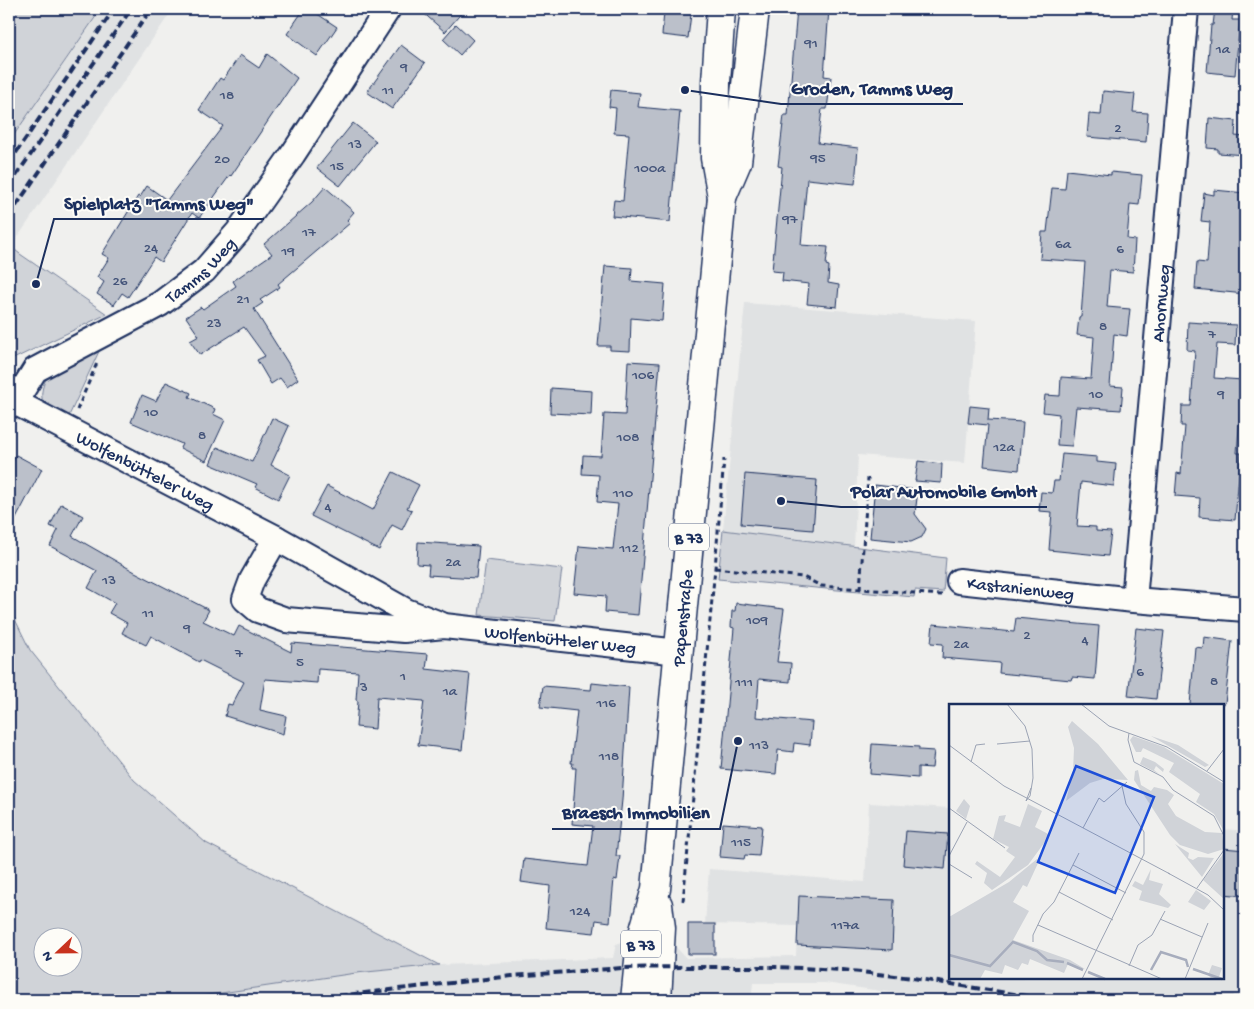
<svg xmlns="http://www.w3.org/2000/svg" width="1254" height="1009" viewBox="0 0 1254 1009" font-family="'Gochi Hand',sans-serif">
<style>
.built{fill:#e0e2e3}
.green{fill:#d0d3d8;stroke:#76819b;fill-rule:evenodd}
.building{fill:#bbc0ca;stroke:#1b2f5e}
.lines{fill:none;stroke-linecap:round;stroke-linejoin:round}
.minor-casing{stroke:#1b2f5e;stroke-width:28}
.primary-casing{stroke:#1b2f5e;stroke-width:31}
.path{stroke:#1b2f5e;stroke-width:3;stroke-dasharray:5 4;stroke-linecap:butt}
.minor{stroke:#fdfcf7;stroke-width:24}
.primary{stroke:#fdfcf7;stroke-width:28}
.rail{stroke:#1b2f5e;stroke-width:4;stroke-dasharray:8 4;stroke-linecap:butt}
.labels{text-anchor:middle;stroke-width:4;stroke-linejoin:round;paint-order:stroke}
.number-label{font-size:15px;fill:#435379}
.shield{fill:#fdfcf7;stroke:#5f6c8c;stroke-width:1}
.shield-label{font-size:16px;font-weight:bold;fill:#1b2f5e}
.street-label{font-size:18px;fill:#1b2f5e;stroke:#fdfcf7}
.inset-river{fill:none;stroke:#a7adbd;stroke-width:2.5}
.inset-road{fill:none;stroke:#9ba3b4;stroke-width:1}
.view{fill:#1d4ed8;fill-opacity:0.15;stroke:#1d4ed8;stroke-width:2.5}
.inset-edge{fill:none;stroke:#1b2f5e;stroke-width:2.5}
.leader{fill:none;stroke:#1b2f5e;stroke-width:2}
.callout-dot{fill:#1b2f5e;stroke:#fdfcf7;stroke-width:2}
.callout-label{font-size:19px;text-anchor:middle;font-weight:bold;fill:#1b2f5e;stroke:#fdfcf7;stroke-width:4;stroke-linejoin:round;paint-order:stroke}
</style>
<rect width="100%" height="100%" fill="#f0f0ee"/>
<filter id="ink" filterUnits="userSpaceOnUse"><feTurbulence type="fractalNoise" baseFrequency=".02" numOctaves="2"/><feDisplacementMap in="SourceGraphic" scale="10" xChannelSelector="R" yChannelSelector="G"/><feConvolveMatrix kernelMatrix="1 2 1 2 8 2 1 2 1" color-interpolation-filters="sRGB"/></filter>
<g filter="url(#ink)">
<!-- built -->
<g class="built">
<polygon points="101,9 173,9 9,250 9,142"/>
<polygon points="745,303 976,321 965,463 858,455 854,548 723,530"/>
<polygon points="869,803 950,808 950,978 1223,978 1223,829 1245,831 1245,995 1234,994 1233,1000 944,1000 825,983 753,983 751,1000 174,1000 356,973 439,965 613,958 616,944 629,940 675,946 686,958 796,956 797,926 705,924 709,869 865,882"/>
</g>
<!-- green -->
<g class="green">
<polygon points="9,9 101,9 9,142"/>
<polygon points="11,247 20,254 107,314 9,361 9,250"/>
<path d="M 101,347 L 68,418 L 44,405 C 39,394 43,384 49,373 Z"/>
<polygon points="723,530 946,558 943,592 915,590 914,597 718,579"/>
<polygon points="486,560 562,569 555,621 479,615"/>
<path d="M 9,607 L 30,650 L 134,780 L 206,843 L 439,965 L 356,973 L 174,1000 L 9,1000 ZM 72,936 L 72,966 L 42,966 L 42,936 Z"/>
</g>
<!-- building -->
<g class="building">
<polygon points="304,9 310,9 337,27 317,56 287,34"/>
<polygon points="419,9 465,9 445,32"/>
<polygon points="797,9 829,9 824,76 831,77 827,109 822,109 818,143 858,148 855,184 807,179 801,245 828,247 826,265 829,266 828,283 839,285 837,307 807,304 809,284 782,281 783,272 772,271 782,167 778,166 784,115 788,115"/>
<polygon points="1215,9 1233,9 1232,20 1240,20 1235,75 1207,72 1211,25 1213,25"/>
<polygon points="664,12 691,14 688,38 662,35"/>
<polygon points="456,24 473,40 460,55 443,39"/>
<polygon points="401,45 425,63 392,109 367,92"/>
<polygon points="267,54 297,78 231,176 230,175 199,218 192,213 161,262 154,257 128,297 122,293 114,305 97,294 104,282 97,277 109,258 102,254 138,196 140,197 147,186 167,200 223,126 199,110 220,78 223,80 240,55 259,68"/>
<polygon points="611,90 640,93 638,107 680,111 670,222 612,216 614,200 623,201 629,134 614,133 616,108 609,107"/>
<polygon points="1103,91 1135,94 1133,112 1148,113 1146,142 1087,137 1089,114 1101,115"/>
<polygon points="1209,118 1236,121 1235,136 1245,137 1245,155 1218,153 1218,149 1207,148"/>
<polygon points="353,123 376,141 340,186 317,168"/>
<polygon points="1067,170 1111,175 1111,172 1142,175 1139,205 1130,204 1127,239 1135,240 1133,272 1110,270 1107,307 1130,309 1127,336 1114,334 1110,386 1123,387 1121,410 1076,407 1072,446 1057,445 1059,414 1043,412 1045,395 1060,396 1061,377 1091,379 1094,337 1077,335 1079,317 1081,317 1085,262 1040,259 1042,232 1047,232 1052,188 1065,189"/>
<polygon points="325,187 354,212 347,220 350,223 278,284 280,287 260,300 263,303 254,309 298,379 287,387 280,378 271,384 257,360 265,356 244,327 200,355 190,341 199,336 186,317 201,307 203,309 236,286 233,281 272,254 264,244 312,202"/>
<polygon points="1214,190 1245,193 1245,294 1195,289 1197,262 1207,263 1210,222 1201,221 1204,193 1214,195"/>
<polygon points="605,266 632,268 631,281 665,284 662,321 631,318 630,351 610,350 610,346 598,346"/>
<polygon points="1188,322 1236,325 1235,345 1217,344 1214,378 1243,380 1237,453 1241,453 1235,520 1199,517 1200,498 1175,496 1177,473 1181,474 1185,426 1181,426 1182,406 1191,406 1195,351 1187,350"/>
<polygon points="628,361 660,363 638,615 605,612 606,596 574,593 579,546 613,549 618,504 597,502 599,475 582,474 583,455 601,456 604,414 625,415"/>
<polygon points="166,382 191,393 189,397 215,409 213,414 225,420 206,461 180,448 182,444 131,422 142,395 156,401"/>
<polygon points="551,388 592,391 591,415 550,413"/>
<polygon points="970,406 989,408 988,420 1023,422 1019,470 984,466 988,425 968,423"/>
<polygon points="272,418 289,426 271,465 290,475 278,499 255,487 257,484 210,464 217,447 252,462"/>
<polygon points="1062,454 1097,457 1097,462 1116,464 1114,486 1081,482 1077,526 1096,527 1096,531 1111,532 1108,556 1049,550 1052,512 1039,511 1041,492 1052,493 1054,481 1059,481"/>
<polygon points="16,455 42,469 9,532 9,468"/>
<polygon points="918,461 942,464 941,483 915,481"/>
<polygon points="393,472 419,485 407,508 412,510 402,530 392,525 379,550 311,516 327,486 373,510"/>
<polygon points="745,474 817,480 813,530 741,524"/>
<polygon points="875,485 918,490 915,514 926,529 922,537 911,542 870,538"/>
<polygon points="61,504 83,516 72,536 135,572 209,610 203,621 234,636 239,626 291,652 292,643 428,654 426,669 470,674 462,750 418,745 424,701 377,697 375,729 356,727 358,701 356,700 358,672 318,669 317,683 265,679 260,710 286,716 283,734 225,716 228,704 232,705 244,682 200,660 199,662 151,636 146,645 122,633 127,623 109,613 115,603 88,588 97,571 50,546 58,530 50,526"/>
<polygon points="418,542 479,546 476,578 428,575 429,565 417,564"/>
<polygon points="736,603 784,609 777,662 791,663 790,682 759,679 756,717 812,722 810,745 794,743 793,752 778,750 776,774 721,769 734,628 731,627 732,611 735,611"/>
<polygon points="1016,618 1099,626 1095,679 1072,677 1071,680 999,673 1000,663 942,658 943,644 931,643 933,624 1014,632"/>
<polygon points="1136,628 1164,631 1156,699 1128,696"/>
<polygon points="1204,637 1232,641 1225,703 1224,703 1223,705 1190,705 1195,647 1203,648"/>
<polygon points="592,683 629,687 622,800 616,856 620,856 617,880 614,879 610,922 596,920 594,933 546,928 550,886 521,882 524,859 588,866 593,826 572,824 576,768 572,768 573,763 571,763 577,711 540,707 543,686 591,690"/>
<polygon points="872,744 919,747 919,750 934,751 932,768 918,767 918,778 870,774"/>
<polygon points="723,823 762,826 759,856 745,855 744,859 720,857"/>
<polygon points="906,831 948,834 945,869 903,865"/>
<polygon points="1223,848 1245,850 1245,896 1223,894"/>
<polygon points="799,896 894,900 892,950 797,945"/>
<rect x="688" y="924" width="27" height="30"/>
</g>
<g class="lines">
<!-- minor casing -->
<g class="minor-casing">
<g id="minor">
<path id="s1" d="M 9,399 L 276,538 L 252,580 L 245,599 L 258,610 L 286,620 L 404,630 L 444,626 L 679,652"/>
<path id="s2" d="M 15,402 L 35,370 L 160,304 L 204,271 L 238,232 L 293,154 L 388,9"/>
<polyline points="276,538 406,611 440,624"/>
<path id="s3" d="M 959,581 L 1134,600 L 1245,609"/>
<path id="s4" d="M 1134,600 L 1186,9"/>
</g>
</g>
<!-- primary casing -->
<g class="primary-casing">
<g id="primary">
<polyline points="722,197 737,162 755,9"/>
<path id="s5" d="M 635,1000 L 641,941 L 656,889 L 722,197 L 715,158 L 716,82 L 721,9"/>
<polyline points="657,1000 661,928 658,905"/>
</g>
</g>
<!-- path -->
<g class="path">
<polyline points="77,410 97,363"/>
<polyline points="715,568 803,577 821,586 942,595"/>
<polyline points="860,589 868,478"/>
<polyline points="683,901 715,568 724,459"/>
</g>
<!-- minor -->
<use href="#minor" class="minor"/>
<!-- primary -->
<use href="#primary" class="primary"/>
<!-- rail -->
<g class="rail">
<polyline points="9,163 114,9"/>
<polyline points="9,186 131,9"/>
<polyline points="9,216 151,9"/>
<polyline points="303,1000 512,976 623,968 681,967 778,967 843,970 913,978 1051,1000"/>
</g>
</g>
</g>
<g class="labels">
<!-- number labels -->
<g class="number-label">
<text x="811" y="47">91</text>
<text x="1223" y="53">1a</text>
<text x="404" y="71">9</text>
<text x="388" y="94">11</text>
<text x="227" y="99">18</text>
<text x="1118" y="132">2</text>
<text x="355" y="148">13</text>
<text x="818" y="162">95</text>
<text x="222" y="163">20</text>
<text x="337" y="170">15</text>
<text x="650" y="172">100a</text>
<text x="790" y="223">97</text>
<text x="309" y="236">17</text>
<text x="1063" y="248">6a</text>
<text x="151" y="252">24</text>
<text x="1120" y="253">6</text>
<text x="288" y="255">19</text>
<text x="120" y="285">26</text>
<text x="243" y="303">21</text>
<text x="214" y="327">23</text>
<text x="1103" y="330">8</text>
<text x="1212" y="338">7</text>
<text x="643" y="379">106</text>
<text x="1096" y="398">10</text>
<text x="1221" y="398">9</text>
<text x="151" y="416">10</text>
<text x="202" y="439">8</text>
<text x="628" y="441">108</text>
<text x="1004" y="451">12a</text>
<text x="623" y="497">110</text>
<text x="328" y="511">4</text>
<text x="629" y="552">112</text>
<text x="453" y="566">2a</text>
<text x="109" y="584">13</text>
<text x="148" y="617">11</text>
<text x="757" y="624">109</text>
<text x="187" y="632">9</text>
<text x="1027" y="639">2</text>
<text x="1085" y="644">4</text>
<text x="961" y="648">2a</text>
<text x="239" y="657">7</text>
<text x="300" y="666">5</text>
<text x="1140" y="676">6</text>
<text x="403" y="680">1</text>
<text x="1214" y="685">8</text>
<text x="744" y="686">111</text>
<text x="364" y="691">3</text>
<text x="450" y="695">1a</text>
<text x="606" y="707">116</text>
<text x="759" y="749">113</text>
<text x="609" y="760">118</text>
<text x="741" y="846">115</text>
<text x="580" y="915">124</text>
<text x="845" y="929">117a</text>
</g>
<!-- shield labels -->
<g class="shield">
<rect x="669" y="523.5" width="40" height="27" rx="4"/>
<rect x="621" y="930.5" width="40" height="27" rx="4"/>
</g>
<g class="shield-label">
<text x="689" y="543">B 73</text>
<text x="641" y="950">B 73</text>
</g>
<!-- street labels -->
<g class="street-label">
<text dy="6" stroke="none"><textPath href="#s2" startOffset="232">Tamms Weg</textPath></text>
<text dy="6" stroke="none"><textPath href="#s4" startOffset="298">Ahornweg</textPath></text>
<text dy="6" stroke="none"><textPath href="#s1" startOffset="154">Wolfenbütteler Weg</textPath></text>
<text dy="6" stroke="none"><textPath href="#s3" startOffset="62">Kastanienweg</textPath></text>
<text dy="6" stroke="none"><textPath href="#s5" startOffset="386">Papenstraße</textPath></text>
<text dy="6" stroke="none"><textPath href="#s1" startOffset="692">Wolfenbütteler Weg</textPath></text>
</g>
</g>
<!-- overview -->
<g transform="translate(949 704)">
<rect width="275" height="275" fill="#f0f0ee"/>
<path d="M 123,17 L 149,40 L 179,76 L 154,75 L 141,79 L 117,97 L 124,68 L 125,44 L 119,23 ZM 184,32 L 215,43 L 275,80 L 275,127 L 265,110 L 247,98 L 251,90 L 220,68 L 225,59 L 194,44 L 192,48 L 187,48 L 181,36 ZM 202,32 L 229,41 L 260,61 L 256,63 ZM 194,53 L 206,58 L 215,65 L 214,68 L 207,62 L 205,66 L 210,70 L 191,60 ZM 189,66 L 192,81 L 202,87 L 205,83 L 218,86 L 225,91 L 219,100 L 227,112 L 256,128 L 273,129 L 275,145 L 259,150 L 231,141 L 221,131 L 185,76 L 186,67 ZM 15,95 L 21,102 L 17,115 L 7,107 ZM 79,100 L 93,107 L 86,123 L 101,131 L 79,161 L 43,186 L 35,179 L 38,169 L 26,160 L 28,157 L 51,173 L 66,153 L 57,147 L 60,143 L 44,135 L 50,112 L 57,111 L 55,117 L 71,123 ZM 226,140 L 240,149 L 239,154 L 244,156 L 249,153 L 265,154 L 253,173 ZM 275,149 L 275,195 L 254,176 ZM 88,155 L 90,157 L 78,183 L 74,181 L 64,198 L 80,207 L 64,236 L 121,256 L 136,265 L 119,260 L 115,269 L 81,255 L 79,261 L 73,259 L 69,266 L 56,261 L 53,270 L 36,266 L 31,275 L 0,275 L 0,213 L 60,178 ZM 202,165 L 200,176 L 214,180 L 210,190 L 222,201 L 219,204 L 190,196 L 193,187 L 183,182 L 186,177 L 194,181 ZM 247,186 L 262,197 L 255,206 L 239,198 ZM 263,261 L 273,264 L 270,273 L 274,275 L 263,275 L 259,271 Z" fill="#d0d3d8"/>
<path class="inset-river" d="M 0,251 L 41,262 L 64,238 L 88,247 L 98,256 L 115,258M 118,259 L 134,266M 244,265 L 273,275M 202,266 L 212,248 L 237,256 L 239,263M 139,268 L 156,275"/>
<path class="inset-road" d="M 58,0 L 76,22 L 83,45 L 84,74 L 81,92 L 77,97 L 82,84M 132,0 L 160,22 L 218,43 L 275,78M 180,29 L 179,36 L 185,58 L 214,73 L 224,86 L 265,112 L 275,132M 48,40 L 81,37M 0,41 L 55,82 L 221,170M 22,58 L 27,41 L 36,40M 258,67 L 275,45M 0,104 L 56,144M 134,124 L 150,94 L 155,98 L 178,78M 0,152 L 18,118M 0,160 L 23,174M 124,161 L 177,189M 219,169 L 259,191 L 275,206M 248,184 L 275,146M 110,188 L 164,216M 211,215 L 253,233M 89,221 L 213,275M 84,238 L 84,231 L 94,210 L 105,198 L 130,149M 180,262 L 189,241 L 203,231 L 216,207M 133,275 L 195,150 L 195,128 L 177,100 L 173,82M 236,275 L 259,219"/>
<path class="view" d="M 127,62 L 205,93 L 166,189 L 89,158 Z"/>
<rect width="275" height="275" class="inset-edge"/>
</g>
<!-- callouts -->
<path class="leader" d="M685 90L781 104H963M36 284L54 219H264M781 501L841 507H1047M738 741L720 829H552"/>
<g class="callout-dot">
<circle cx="685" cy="90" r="5"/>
<circle cx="36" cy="284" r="5"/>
<circle cx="781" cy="501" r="5"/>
<circle cx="738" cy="741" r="5"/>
</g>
<g class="callout-label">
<text x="872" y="94">Groden, Tamms Weg</text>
<text x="159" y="209">Spielplatz "Tamms Weg"</text>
<text x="944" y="497">Polar Automobile GmbH</text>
<text x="636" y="818">Braesch Immobilien</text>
</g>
<!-- margin -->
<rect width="1254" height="1009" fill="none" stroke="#fdfcf7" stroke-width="30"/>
<rect x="15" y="15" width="1224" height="979" fill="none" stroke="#1b2f5e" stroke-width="2" filter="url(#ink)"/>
<!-- north arrow -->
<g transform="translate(58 952) rotate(248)"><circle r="24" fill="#fdfcf7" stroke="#a3aaba"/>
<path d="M0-4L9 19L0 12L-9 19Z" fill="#c8321e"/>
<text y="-8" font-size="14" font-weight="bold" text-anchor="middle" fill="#1b2f5e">N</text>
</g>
</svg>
